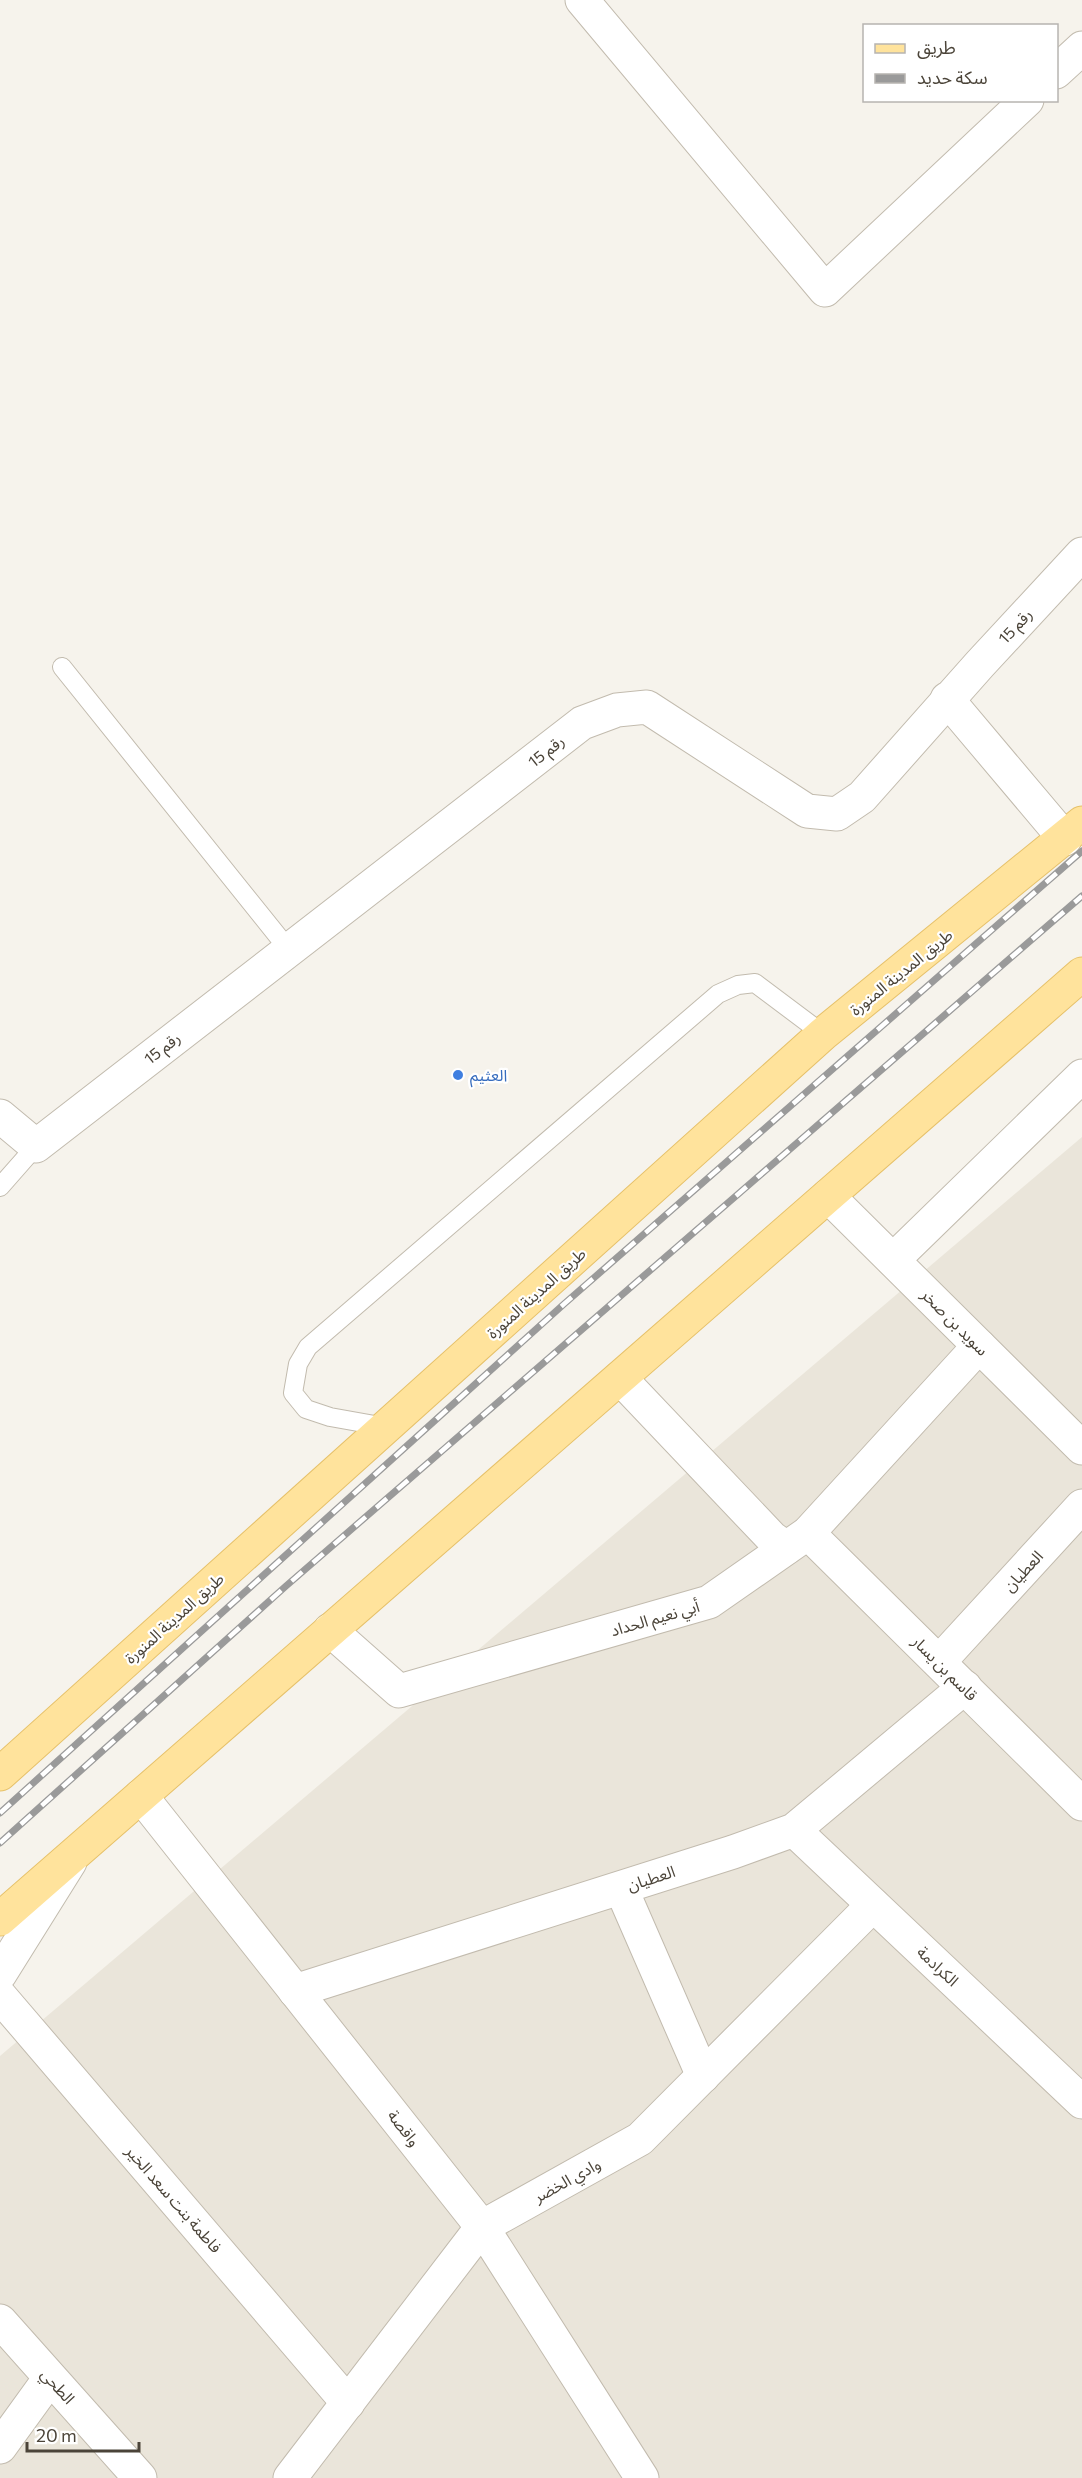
<svg xmlns="http://www.w3.org/2000/svg" width="1082" height="2478" viewBox="0 0 1082 2478" font-family="Commissioner,'Noto Sans Arabic',sans-serif">
<style>
.residential{fill:#eae5da}
.lines{fill:none;stroke-linecap:round;stroke-linejoin:round}
.lane-casing{stroke:#c2bbae;stroke-width:20}
.street-casing{stroke:#c2bbae;stroke-width:35}
.primary-casing{stroke:#e6c16a;stroke-width:35}
.lane{stroke:#fff;stroke-width:18}
.street{stroke:#fff;stroke-width:33}
.primary{stroke:#ffe39c;stroke-width:33}
.rail-casing{stroke:#9a9a9a;stroke-width:7}
.rail{stroke:#fff;stroke-width:4.5;stroke-dasharray:14;stroke-linecap:butt}
.shop-dot{fill:#3f7fe0;stroke:#fff;stroke-width:2}
.labels{text-anchor:middle;stroke-width:4.5;stroke-linejoin:round;paint-order:stroke}
.street-label{font-size:16px;fill:#4b4439;stroke:#fff}
.shop-label{font-size:16px;fill:#366cbe;stroke:#fff;text-anchor:start}
</style>
<rect width="100%" height="100%" fill="#f6f3ec"/>
<!-- residential -->
<polygon class="residential" points="1082,1137 1082,2478 0,2478 0,2056"/>
<g class="lines">
<!-- lane casing -->
<g class="lane-casing">
<g id="lane">
<polyline points="62,667 289,950"/>
<polyline points="0,1187 36,1146"/>
<polyline points="386,1427 330,1417 306,1409 293,1393 298,1364 308,1347 718,994 738,985 755,983 823,1034"/>
</g>
</g>
<!-- street casing -->
<g class="street-casing">
<g id="street">
<polyline points="582,0 825,290 1027,100"/>
<polyline points="1056,72 1082,48"/>
<polyline points="947,699 1065,839"/>
<polyline points="0,1116 36,1146 582,723 617,710 647,707 807,811 837,814 862,797 980,664 1082,554"/>
<polyline points="828,1196 1082,1448"/>
<polyline points="893,1260 1082,1076"/>
<polyline points="620,1378 772,1538 786,1548"/>
<polyline points="808,1533 1082,1804"/>
<polyline points="330,1630 399,1691 709,1602 808,1533 979,1346"/>
<polyline points="939,1662 1082,1506"/>
<polyline points="141,1796 482,2227 642,2478"/>
<polyline points="794,1830 1082,2102"/>
<polyline points="621,1888 703,2076"/>
<polyline points="0,1974 70,1862"/>
<polyline points="295,1991 733,1852 794,1830 965,1687"/>
<polyline points="0,1996 348,2403"/>
<polyline points="0,2321 140,2478"/>
<polyline points="0,2447 50,2378"/>
<polyline points="290,2478 482,2227 640,2139 873,1905"/>
</g>
</g>
<!-- primary casing -->
<g class="primary-casing">
<g id="primary">
<polyline points="0,1774 823,1034 1082,823"/>
<polyline points="0,1919 1082,974"/>
</g>
</g>
<!-- lane -->
<use href="#lane" class="lane"/>
<!-- street -->
<use href="#street" class="street"/>
<!-- primary -->
<use href="#primary" class="primary"/>
<!-- rail casing -->
<g class="rail-casing">
<g id="rail">
<polyline points="0,1813 564,1304 1082,851"/>
<polyline points="0,1843 286,1586 1082,896"/>
</g>
</g>
<!-- rail -->
<use href="#rail" class="rail"/>
</g>
<!-- markers -->
<circle class="shop-dot" cx="458" cy="1075" r="6"/>
<g class="labels">
<!-- street labels -->
<g class="street-label">
<text transform="translate(1015 626) rotate(-47)" y="6">رقم 15</text>
<text transform="translate(546 751) rotate(-38)" y="6">رقم 15</text>
<text transform="translate(901 972) rotate(-39)" y="6">طريق المدينة المنورة</text>
<text transform="translate(162 1048) rotate(-38)" y="6">رقم 15</text>
<text transform="translate(536 1293) rotate(-42)" y="6">طريق المدينة المنورة</text>
<text transform="translate(955 1322) rotate(45)" y="6">سويد بن صخر</text>
<text transform="translate(1023 1571) rotate(-47)" y="6">العطيان</text>
<text transform="translate(174 1618) rotate(-42)" y="6">طريق المدينة المنورة</text>
<text transform="translate(655 1618) rotate(-16)" y="6">أبي نعيم الحداد</text>
<text transform="translate(945 1668) rotate(45)" y="6">قاسم بن يسار</text>
<text transform="translate(651 1878) rotate(-18)" y="6">العطيان</text>
<text transform="translate(938 1966) rotate(43)" y="6">الكرادمة</text>
<text transform="translate(404 2128) rotate(52)" y="6">واقصة</text>
<text transform="translate(567 2180) rotate(-29)" y="6">وادي الخضر</text>
<text transform="translate(174 2199) rotate(49)" y="6">فاطمة بنت سعد الخير</text>
<text transform="translate(58 2386) rotate(48)" y="6">الطحي</text>
</g>
<!-- shop labels -->
<g class="shop-label">
<text x="470" y="1081">العثيم</text>
</g>
</g>
<!-- legend -->
<rect x="863" y="24" width="195" height="78" fill="#ffffff" stroke="#b7b4b0" stroke-width="1.5"/>
<rect x="875" y="44" width="30" height="9" fill="#ffe39c" stroke="#b7b4b0" stroke-width="1.5"/>
<text x="917" y="54" font-size="18" fill="#4b4439">طريق</text>
<rect x="875" y="74" width="30" height="9" fill="#9a9a9a" stroke="#b7b4b0" stroke-width="1.5"/>
<text x="917" y="84" font-size="18" fill="#4b4439">سكة حديد</text>
<!-- scale -->
<path d="M27 2442v9h112v-9" fill="none" stroke="#4b4439" stroke-width="3"/>
<text x="36" y="2442" font-size="18" fill="#4b4439" stroke="#ffffff" stroke-width="4.5" paint-order="stroke">20 m</text>
</svg>
